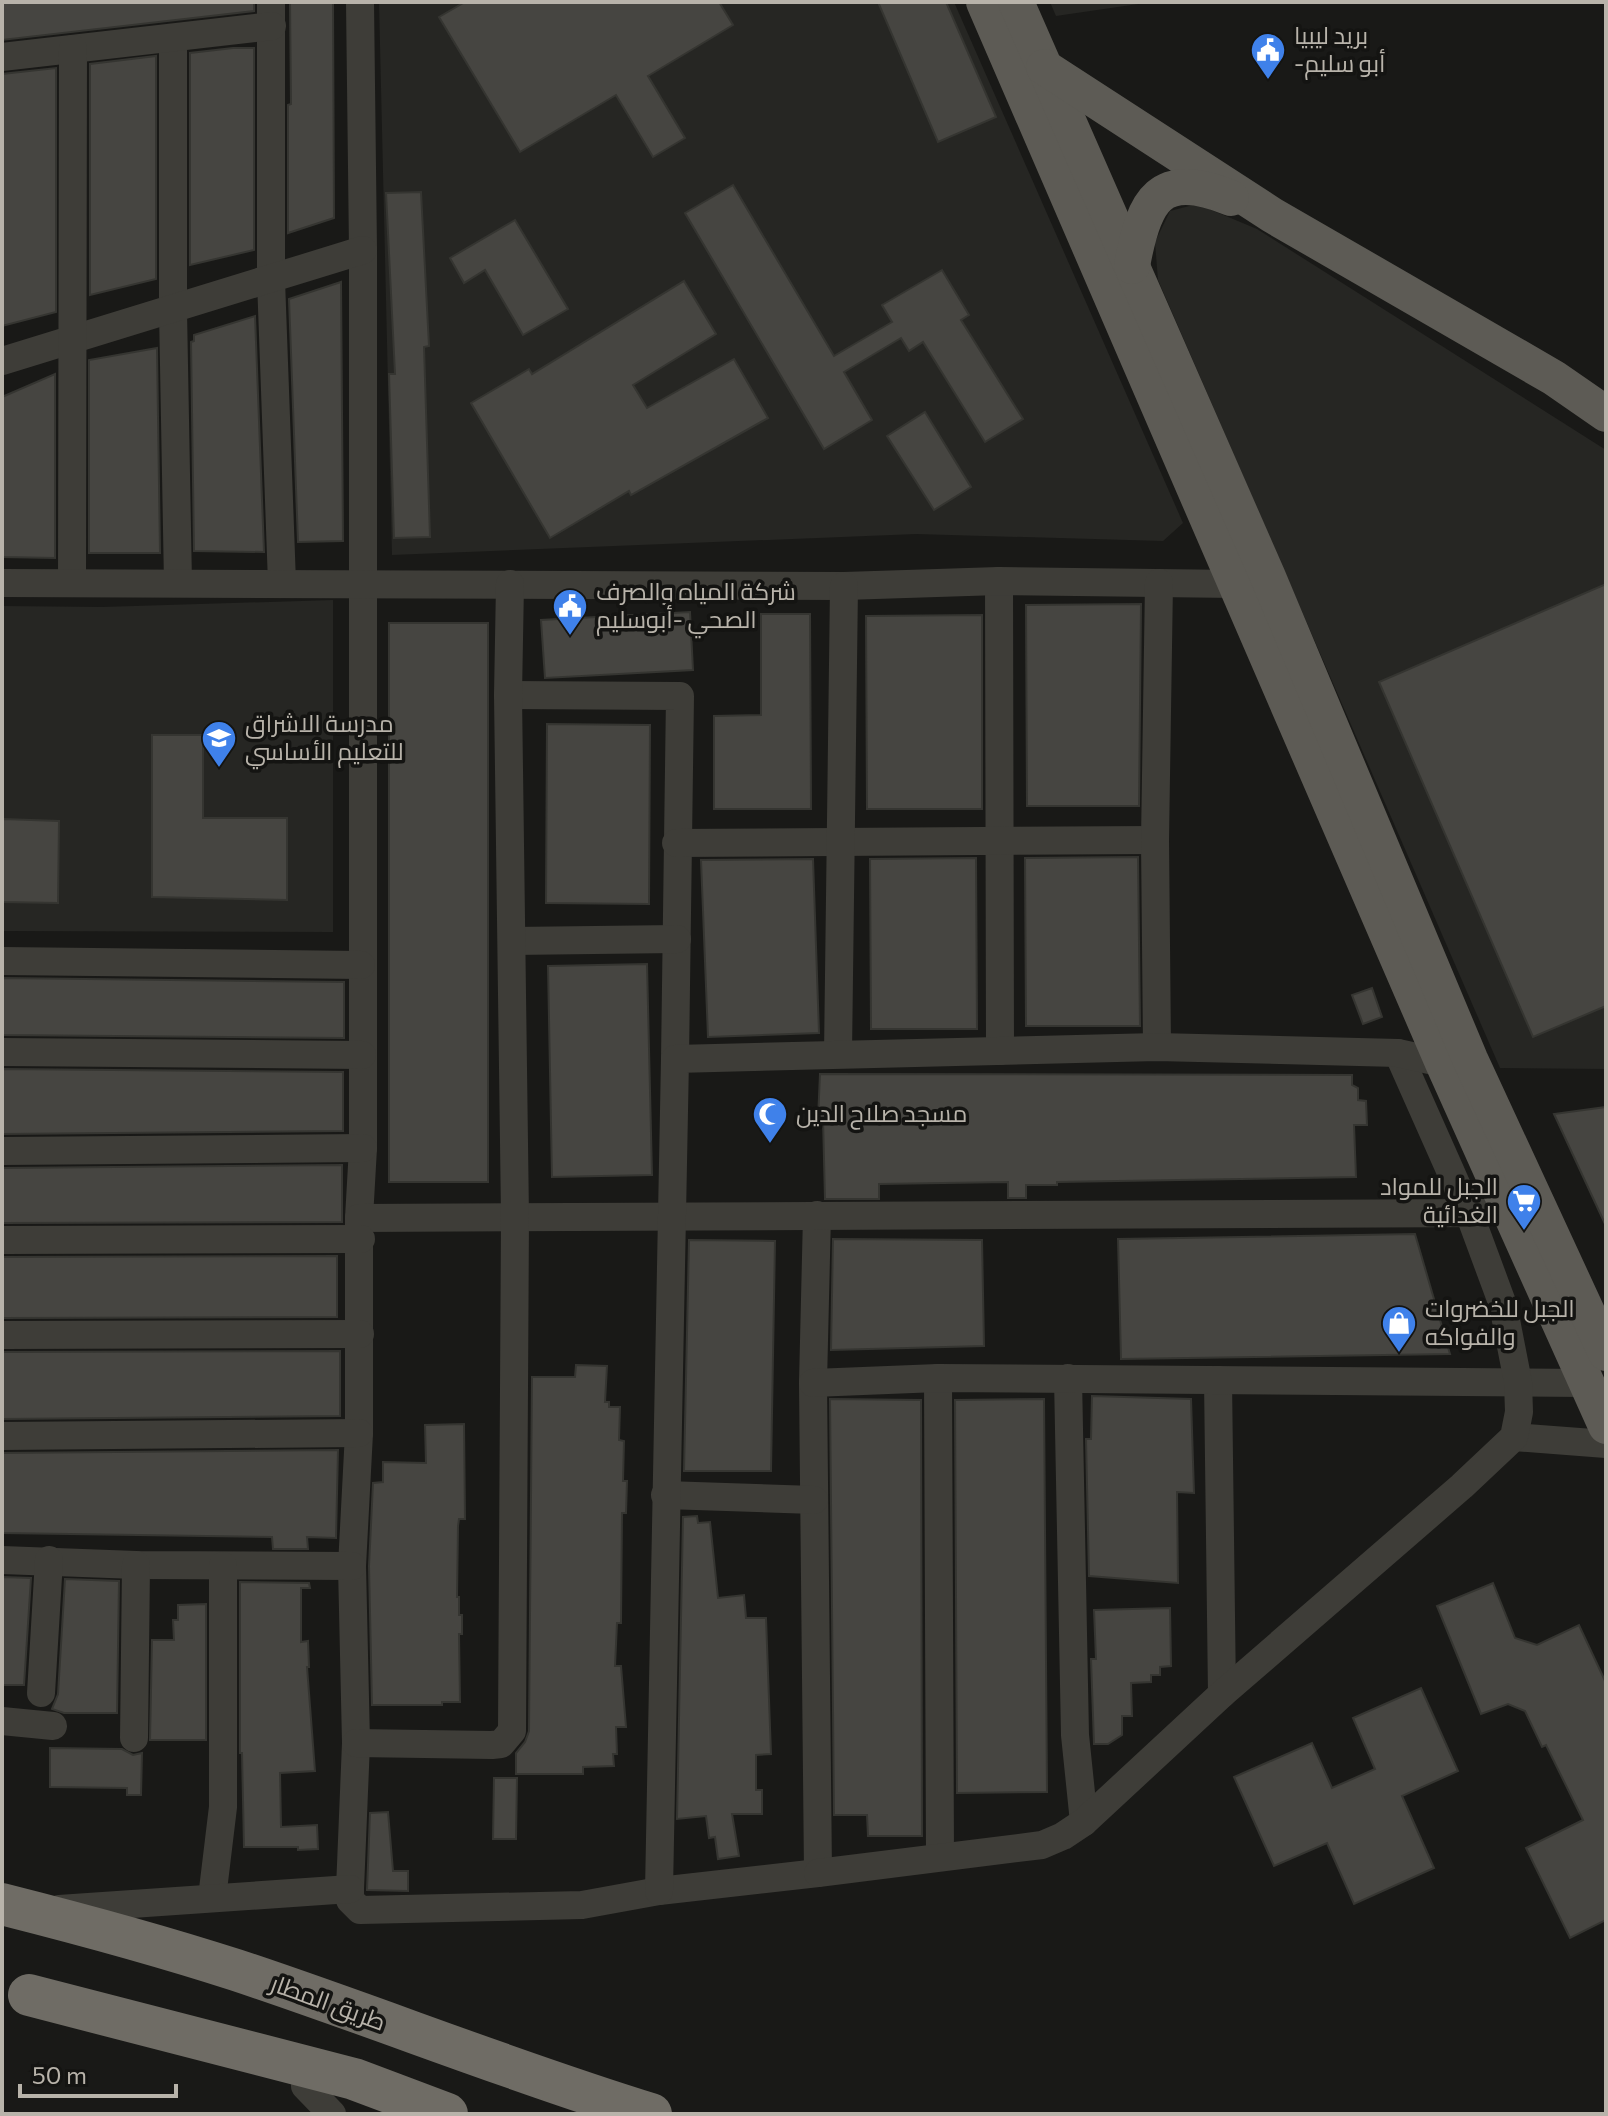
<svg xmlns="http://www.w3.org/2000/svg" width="1608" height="2116" viewBox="0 0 1608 2116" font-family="Commissioner,Cairo,sans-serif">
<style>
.built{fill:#262623}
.building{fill:#464541;stroke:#353531;stroke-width:2}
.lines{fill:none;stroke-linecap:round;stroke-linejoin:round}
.minor{stroke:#3e3d38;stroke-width:28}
.major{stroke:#5d5b55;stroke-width:36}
.highway{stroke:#6f6c65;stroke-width:42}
.labels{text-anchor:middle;stroke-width:7;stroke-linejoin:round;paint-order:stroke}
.poi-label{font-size:24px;fill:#b8b3aa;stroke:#141412;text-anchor:start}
.street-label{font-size:24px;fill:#b8b3aa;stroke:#141412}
</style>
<rect width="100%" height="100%" fill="#191917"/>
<!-- built -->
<g class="built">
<polygon points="379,2 954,2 1183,523 1163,541 916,534 392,555"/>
<polygon points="1050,2 1152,2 1056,16"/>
<polygon points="1197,204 1257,229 1606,450 1606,1069 1500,1068 1158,280 1155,242 1170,211"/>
<polygon points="333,600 333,932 2,931 2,606 102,607"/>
</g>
<!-- building -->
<g class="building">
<polygon points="2,2 254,2 254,11 2,40"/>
<polygon points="290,2 333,2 334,218 288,233 288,105 291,104"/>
<polygon points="465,2 719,2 733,25 648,76 685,138 653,157 616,95 520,152 439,17"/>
<polygon points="878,2 946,2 996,117 938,142"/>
<polygon points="233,48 254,48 254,250 190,265 190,53"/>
<polygon points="156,56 156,279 90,295 90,64"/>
<polygon points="56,68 56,312 2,326 2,74"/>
<polygon points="733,185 834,356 892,322 882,305 942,270 969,315 961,320 1023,419 985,442 923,342 909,351 901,338 844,372 872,420 824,449 685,213"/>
<polygon points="421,192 429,346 424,347 430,537 394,538 389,374 395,374 386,193"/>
<polygon points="515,220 568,309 523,335 485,270 464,283 450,258"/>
<polygon points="684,281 716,334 633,385 647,408 734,359 768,418 631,495 629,491 550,538 471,403 529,369 532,374"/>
<polygon points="341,282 343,541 298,542 289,299"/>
<polygon points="255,316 264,552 194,551 191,342 194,341 194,335"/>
<polygon points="157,348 160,553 89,553 89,360"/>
<polygon points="55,374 55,558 2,557 2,397"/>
<polygon points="925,412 971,487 934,510 887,436"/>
<polygon points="1606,584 1606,1006 1533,1037 1379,682"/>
<polygon points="1141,604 1139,806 1027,806 1026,605"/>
<polygon points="690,612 693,670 545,678 541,620"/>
<polygon points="761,614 810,614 811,809 714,809 714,716 761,715"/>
<polygon points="982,615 982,809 867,809 866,616"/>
<rect x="389" y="623" width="99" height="559"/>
<polygon points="547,724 650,725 649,904 546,903"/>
<polygon points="152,735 203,735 203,818 287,818 287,900 152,897"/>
<polygon points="3,819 59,821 58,903 2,902"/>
<polygon points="1138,857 1140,1026 1026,1026 1025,858"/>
<polygon points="976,858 977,1029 871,1029 870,859"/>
<polygon points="813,859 819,1033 708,1037 701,860"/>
<polygon points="647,964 652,1175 552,1177 548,966"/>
<polygon points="2,978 344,982 344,1038 2,1035"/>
<polygon points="1372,988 1382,1017 1363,1024 1352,995"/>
<polygon points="2,1069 343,1072 343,1131 2,1134"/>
<polygon points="820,1074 1352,1075 1352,1085 1358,1088 1358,1100 1366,1101 1367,1125 1354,1125 1356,1177 1057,1182 1057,1185 1026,1185 1026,1198 1008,1198 1008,1182 879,1184 879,1199 825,1199 823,1119 818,1119"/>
<polygon points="1606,1107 1606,1226 1554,1114"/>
<polygon points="342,1165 342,1222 2,1223 2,1168"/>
<polygon points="1415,1234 1450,1354 1121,1359 1118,1239"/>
<polygon points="833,1239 982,1240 984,1346 831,1350"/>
<polygon points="689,1240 775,1241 771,1471 684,1471"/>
<polygon points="337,1256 337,1317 2,1318 2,1257"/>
<polygon points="340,1351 340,1416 2,1419 2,1352"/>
<polygon points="576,1365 607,1366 605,1402 609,1402 609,1407 620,1407 619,1440 624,1441 623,1481 627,1481 626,1513 622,1513 621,1623 617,1623 615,1666 621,1666 626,1727 616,1727 617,1754 613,1754 614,1766 583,1767 583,1774 516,1774 516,1753 525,1742 529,1731 532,1377 575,1377"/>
<polygon points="1092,1396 1191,1399 1194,1493 1177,1492 1178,1583 1089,1576 1086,1439 1091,1439"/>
<polygon points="830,1399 921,1400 922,1836 868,1836 867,1815 834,1815"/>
<polygon points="1044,1399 1047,1792 957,1793 955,1400"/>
<polygon points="464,1424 465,1519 459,1519 458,1526 457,1597 459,1597 459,1615 462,1615 462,1634 459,1634 460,1702 442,1702 442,1705 372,1705 369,1566 373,1483 383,1482 383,1462 426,1463 425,1425"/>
<polygon points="338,1450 336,1538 307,1537 308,1549 273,1549 272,1537 2,1533 2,1453"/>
<polygon points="697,1516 698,1523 710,1522 718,1598 744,1595 746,1618 766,1618 771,1754 756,1755 756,1790 762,1790 762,1814 732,1814 739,1856 718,1859 715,1837 709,1838 706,1816 677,1819 683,1517"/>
<polygon points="2,1577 31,1578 24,1685 2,1685"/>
<polygon points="65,1579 119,1581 117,1713 64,1713 52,1709 58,1694"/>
<polygon points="240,1582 309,1583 310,1588 301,1588 301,1642 308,1641 309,1667 307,1667 315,1771 280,1773 281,1827 317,1825 318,1849 298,1850 298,1847 244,1847 242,1753 240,1753"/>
<polygon points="1493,1583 1515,1638 1537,1645 1579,1625 1606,1683 1606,1920 1570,1938 1526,1848 1583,1820 1546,1745 1542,1747 1525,1711 1508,1704 1481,1714 1437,1606"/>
<polygon points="206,1604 206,1740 150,1740 152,1640 174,1640 173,1620 178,1620 178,1605"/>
<polygon points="1170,1608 1171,1666 1160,1667 1160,1675 1151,1675 1151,1682 1131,1683 1132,1716 1122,1716 1122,1735 1108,1744 1094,1744 1091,1659 1096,1659 1094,1610"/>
<polygon points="1421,1688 1458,1771 1402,1796 1434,1868 1354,1904 1327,1843 1274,1866 1234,1777 1312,1743 1332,1788 1375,1769 1353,1718"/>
<polygon points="50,1748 122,1749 133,1755 142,1753 141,1795 127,1795 127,1788 50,1787"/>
<polygon points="494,1778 517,1778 516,1839 493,1839"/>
<polygon points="388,1812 393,1871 408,1871 408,1891 367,1890 370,1813"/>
</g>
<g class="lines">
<!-- minor -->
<g class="minor">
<polyline points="271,2 271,280 282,583"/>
<polyline points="360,2 363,250 363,1148 359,1218 359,1433 352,1566 356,1743 350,1889 350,1900 360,1910 582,1905 659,1891 818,1873 813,1383 817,1215"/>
<polyline points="173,38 173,311 178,583"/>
<polyline points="2,57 272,26"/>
<polyline points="2,361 363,250"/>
<polyline points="72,581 73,49"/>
<polyline points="999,581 1000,1051"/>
<polyline points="2,583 844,586 999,581 1236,584"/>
<polyline points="508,695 680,696 675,1059"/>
<polyline points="676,843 1155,840"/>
<polyline points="512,941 677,939"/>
<polyline points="2,961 361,965"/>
<polyline points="1157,1047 1155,840 1159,583"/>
<polyline points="2,1052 362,1055"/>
<polyline points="838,1054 844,586"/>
<polyline points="2,1151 363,1148"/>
<polyline points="359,1218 1486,1213"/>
<polyline points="2,1240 361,1239"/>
<polyline points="2,1335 360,1334"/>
<polyline points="938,1378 940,1857"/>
<polyline points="1068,1378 1075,1735 1084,1822"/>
<polyline points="1218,1380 1222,1694"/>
<polyline points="813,1383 938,1378 1586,1383"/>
<polyline points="2,1436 359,1433"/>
<polyline points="1514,1437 1606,1444"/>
<polyline points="665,1495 814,1500"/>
<polyline points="2,1560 136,1565 352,1566"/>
<polyline points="41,1693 49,1560"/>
<polyline points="2,1721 53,1726"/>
<polyline points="134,1738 136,1565"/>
<polyline points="356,1743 492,1745 501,1744 512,1731 515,1217 508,695 510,584"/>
<polyline points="818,1873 1042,1845 1063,1836 1084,1822 1222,1694 1462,1486 1514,1437 1519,1412 1518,1382 1503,1305 1469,1213 1398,1053"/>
<polyline points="659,1891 675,1059 1157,1047 1398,1053 1443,1063 1457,1061"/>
<polyline points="212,1898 223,1807 223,1566"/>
<polyline points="59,1909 350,1889"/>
<polyline points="305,2086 332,2114"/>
</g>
<!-- major -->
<g class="major">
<polyline points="984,2 1443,1063 1606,1426"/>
<polyline points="1016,2 1268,577 1470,1059 1606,1353"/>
<polyline points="1044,67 1272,215 1554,378 1606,414"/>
<path d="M 1132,266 C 1144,199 1159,169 1231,198"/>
</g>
<!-- highway -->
<g class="highway">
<path d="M 2,1904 C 81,1924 159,1945 236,1970 C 375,2016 511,2071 651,2114"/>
<polyline points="29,1995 354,2079 447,2114"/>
</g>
</g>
<!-- icons -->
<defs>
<g id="civic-pin" transform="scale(1.8)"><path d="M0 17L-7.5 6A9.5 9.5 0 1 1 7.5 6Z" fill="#3f81ea" stroke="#141412"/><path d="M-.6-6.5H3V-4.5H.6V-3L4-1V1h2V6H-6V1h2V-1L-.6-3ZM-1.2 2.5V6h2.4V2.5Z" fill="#fff"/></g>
<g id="school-pin" transform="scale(1.8)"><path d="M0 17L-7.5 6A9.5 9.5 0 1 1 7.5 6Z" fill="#3f81ea" stroke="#141412"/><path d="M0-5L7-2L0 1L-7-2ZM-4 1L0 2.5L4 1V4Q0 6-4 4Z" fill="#fff"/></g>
<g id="mosque-pin" transform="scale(1.8)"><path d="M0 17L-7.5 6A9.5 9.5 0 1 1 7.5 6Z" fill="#3f81ea" stroke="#141412"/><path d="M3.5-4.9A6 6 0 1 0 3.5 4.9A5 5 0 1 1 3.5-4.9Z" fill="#fff"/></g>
<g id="supermarket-pin" transform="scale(1.8)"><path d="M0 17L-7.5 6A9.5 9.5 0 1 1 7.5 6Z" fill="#3f81ea" stroke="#141412"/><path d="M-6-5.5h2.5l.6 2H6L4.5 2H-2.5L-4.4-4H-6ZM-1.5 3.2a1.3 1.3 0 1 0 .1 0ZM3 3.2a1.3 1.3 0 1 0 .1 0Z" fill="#fff"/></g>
<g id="shop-pin" transform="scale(1.8)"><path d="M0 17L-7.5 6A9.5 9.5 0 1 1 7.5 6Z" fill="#3f81ea" stroke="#141412"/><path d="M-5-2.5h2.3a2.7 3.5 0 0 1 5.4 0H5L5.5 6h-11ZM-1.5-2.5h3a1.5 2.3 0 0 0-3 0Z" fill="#fff"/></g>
</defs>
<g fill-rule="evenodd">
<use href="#civic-pin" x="1268" y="50"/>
<use href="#civic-pin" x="570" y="606"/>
<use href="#school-pin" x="219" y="738"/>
<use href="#mosque-pin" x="770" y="1114"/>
<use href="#supermarket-pin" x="1524" y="1201"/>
<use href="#shop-pin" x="1399" y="1323"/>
</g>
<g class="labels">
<!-- poi labels -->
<g class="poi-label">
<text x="1294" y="44">بريد ليبيا<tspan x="1294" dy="28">-أبو سليم</tspan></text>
<text x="596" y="600">شركة المياه والصرف<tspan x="596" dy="28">الصحي -أبوسليم</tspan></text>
<text x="245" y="732">مدرسة الاشراق<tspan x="245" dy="28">للتعليم الأساسي</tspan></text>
<text x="796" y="1122">مسجد صلاح الدين</text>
<text x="1498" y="1195" text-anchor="end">الجبل للمواد<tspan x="1498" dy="28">الغدائية</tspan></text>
<text x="1425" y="1317">الجبل للخضروات<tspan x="1425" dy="28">والفواكه</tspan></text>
</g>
<!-- street labels -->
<g class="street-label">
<text transform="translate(328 2003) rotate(20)" y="8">طريق المطار</text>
</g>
</g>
<!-- border -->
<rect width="1608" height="2116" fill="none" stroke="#b8b3aa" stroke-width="8"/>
<!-- scale -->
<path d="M20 2084v12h156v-12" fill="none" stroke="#b8b3aa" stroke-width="4"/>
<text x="32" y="2084" font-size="24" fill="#b8b3aa" stroke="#141412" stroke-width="6" paint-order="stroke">50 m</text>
</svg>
